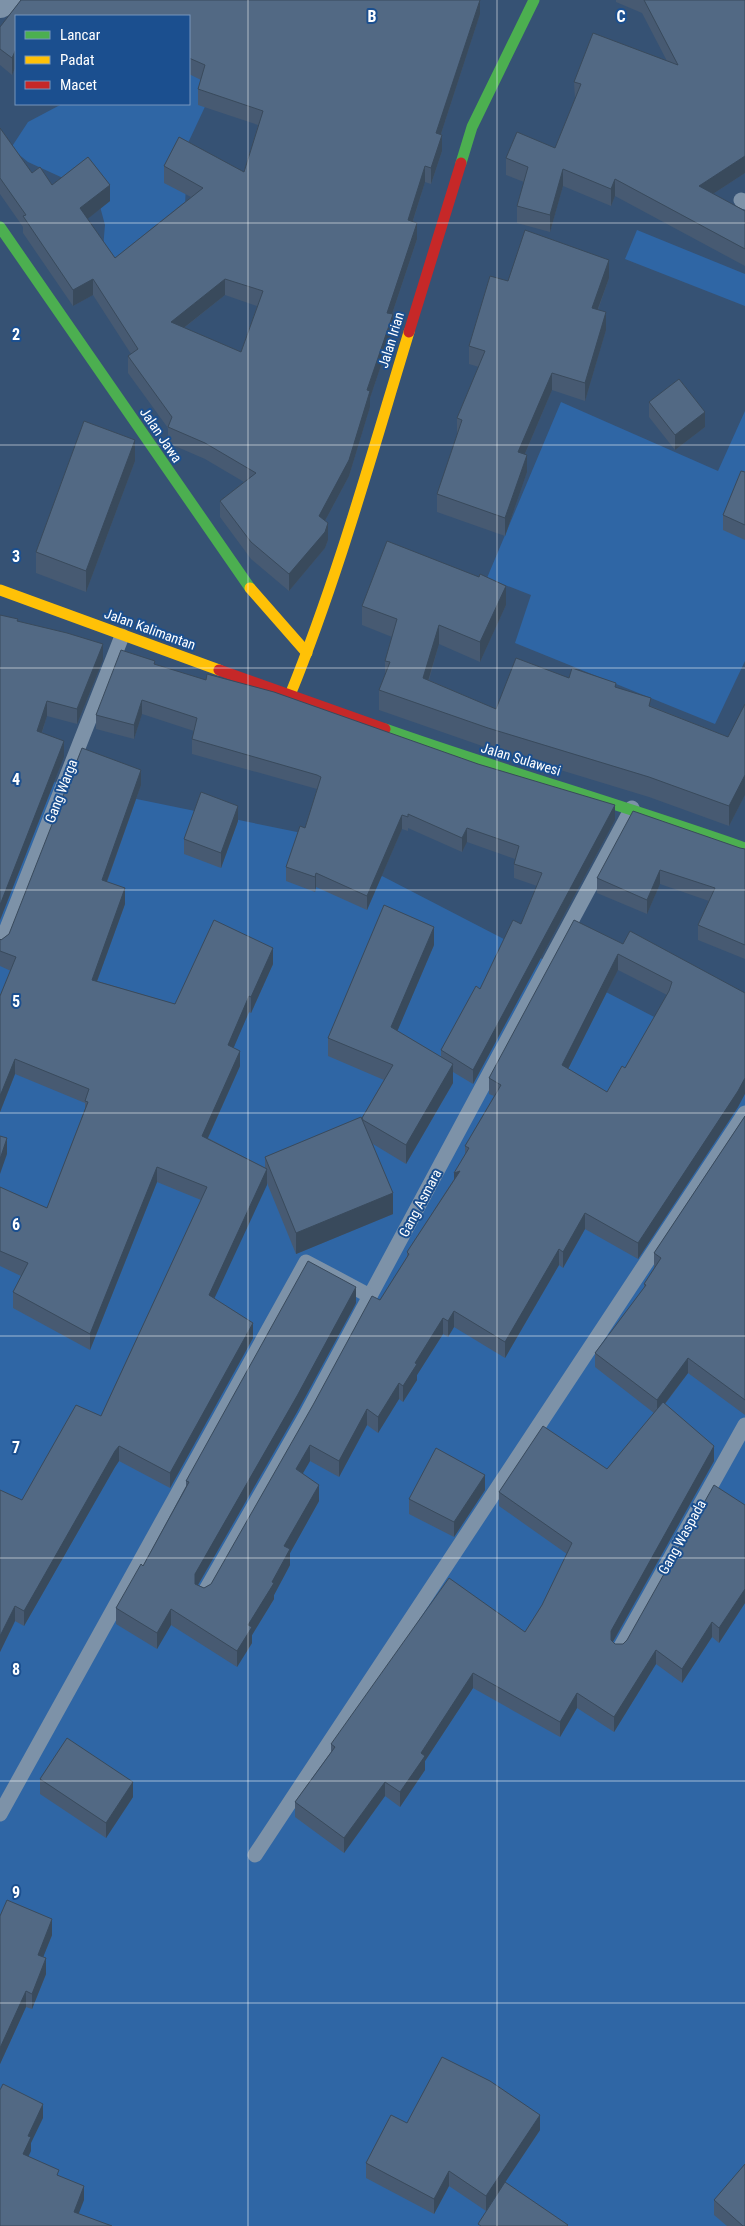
<svg xmlns="http://www.w3.org/2000/svg" width="745" height="2226" viewBox="0 0 745 2226" font-family="'Roboto Condensed',sans-serif">
<style>
.green{fill:#2f66a5}
.lines{fill:none;stroke-linecap:round;stroke-linejoin:round}
.lane{stroke:#7d92a8;stroke-width:15}
.street{stroke:#7d92a8;stroke-width:28}
.fast{stroke:#4caf50;stroke-width:11}
.slow{stroke:#ffc107;stroke-width:11}
.jam{stroke:#c62828;stroke-width:11}
.wall{fill:#475a72;fill-rule:evenodd}
.shaded-wall{fill:#394a5c}
.building{fill:#526984;stroke:#394a5c;fill-rule:evenodd}
.grid{fill:none;stroke:#fff;stroke-width:1;stroke-opacity:0.55}
.labels{text-anchor:middle;stroke-width:4;stroke-linejoin:round;paint-order:stroke}
.street-label{font-size:14px;fill:#fff;stroke:#1b4f8f}
.grid-label{font-size:16px;text-anchor:middle;font-weight:bold;fill:#fff;stroke:#1b4f8f;stroke-width:4;stroke-linejoin:round;paint-order:stroke}
</style>
<rect width="100%" height="100%" fill="#365274"/>
<!-- green -->
<g class="green">
<polygon points="189,54 217,81 188,143 185,205 114,261 102,260 105,225 98,199 63,178 28,162 11,148 28,122 62,104 189,104"/>
<polygon points="637,230 745,274 745,306 625,259"/>
<polygon points="561,402 718,471 745,411 745,661 715,724 515,643 531,595 487,578"/>
<polygon points="0,771 297,832 745,1064 745,2226 0,2226"/>
</g>
<g class="lines">
<!-- lane -->
<g class="lane">
<polyline points="741,200 745,202"/>
<polyline points="0,946 122,636"/>
<polyline points="203,1595 305,1417 632,808"/>
<polyline points="619,1650 745,1425"/>
<polyline points="0,1814 306,1262 370,1296"/>
<polyline points="255,1855 745,1113"/>
</g>
<!-- street -->
<polyline class="street" points="0,4 6,0"/>
<!-- fast -->
<g class="fast">
<polyline points="461,163 472,127 534,0"/>
<polyline points="0,227 250,588"/>
<path d="M 385,729 C 504,771 626,806 745,848"/>
</g>
<!-- slow -->
<g class="slow">
<polyline points="250,588 307,653"/>
<polyline points="0,590 219,670"/>
<path d="M 290,695 C 338,577 372,453 409,332"/>
</g>
<!-- jam -->
<g class="jam">
<polyline points="409,332 461,163"/>
<polyline points="219,670 385,729"/>
</g>
</g>
<!-- wall -->
<g class="wall">
<path d="M 21,0 L 480,0 L 480,14 L 441,134 L 442,135 L 442,151 L 431,184 L 425,182 L 413,221 L 417,223 L 417,239 L 392,314 L 393,314 L 393,330 L 370,398 L 370,407 L 349,476 L 325,521 L 328,523 L 328,540 L 325,548 L 289,591 L 251,559 L 220,517 L 220,501 L 244,482 L 205,459 L 168,443 L 168,428 L 128,373 L 128,356 L 131,354 L 93,295 L 73,306 L 23,233 L 23,227 L 0,194 L 0,128 L 32,173 L 40,167 L 52,185 L 88,157 L 110,185 L 110,201 L 87,219 L 115,258 L 191,197 L 164,183 L 164,166 L 179,137 L 244,172 L 258,125 L 198,105 L 198,89 L 201,80 L 189,74 L 189,16 L 16,16 L 16,66 L 12,75 L 0,65 L 0,27 ZM 225,295 L 257,306 L 241,352 L 184,328 Z"/>
<polygon points="616,0 745,0 745,173 713,194 745,211 745,266 615,196 611,206 563,186 550,232 517,223 517,206 524,182 506,175 506,158 555,148 575,99 574,82 667,61 642,13 616,2"/>
<polygon points="609,278 598,310 606,330 585,401 552,390 525,454 527,472 505,536 437,512 437,494 457,436 457,418 479,367 469,364 469,346 508,281"/>
<polygon points="649,402 705,427 675,450 649,417"/>
<polygon points="135,461 86,592 36,573 36,552"/>
<polygon points="745,472 745,540 723,530 723,515"/>
<polygon points="506,605 480,662 439,644 429,680 496,709 569,678 616,687 651,706 728,737 745,704 745,795 729,826 649,797 488,748 379,710 379,690 385,676 385,661 392,637 362,625 362,606"/>
<polygon points="18,621 103,660 77,724 47,716 42,733 64,757 0,920"/>
<polygon points="155,664 615,820 473,1084 453,1072 453,1083 406,1164 373,1144 393,1214 296,1254 267,1183 214,1298 253,1338 170,1488 119,1461 115,1467 24,1626 15,1621 0,1652 22,1500 101,1416 201,1200 157,1182 90,1350 13,1308 13,1292 21,1276 0,1266 0,1187 47,1208 85,1109 85,1103 15,1074 0,1112 0,996 11,971 0,966 0,939 1,940 9,934 141,785 107,882 125,904 97,981 175,1004 273,964 251,1013 249,1012 233,1048 240,1066 208,1138 265,1168 265,1157 362,1118 384,1080 328,1056 328,1038 434,945 397,1031 441,1057 441,1050 521,924 537,886 514,878 514,864 515,859 467,842 462,852 408,828 408,831 402,829 367,910 316,887 315,892 286,881 286,867 305,828 317,789 192,754 192,739 194,731 142,714 134,739 96,729 96,715"/>
<polygon points="238,821 221,868 184,854 184,839"/>
<polygon points="740,848 745,849 745,959 698,940 698,925 709,901 660,884 647,914 597,893 597,878"/>
<path d="M 623,944 L 745,993 L 738,1107 L 638,1259 L 585,1229 L 563,1268 L 559,1265 L 505,1358 L 454,1327 L 448,1337 L 443,1334 L 417,1375 L 417,1380 L 403,1402 L 399,1399 L 378,1433 L 367,1425 L 339,1477 L 310,1461 L 303,1473 L 319,1501 L 290,1553 L 290,1565 L 274,1595 L 274,1599 L 252,1635 L 252,1643 L 237,1667 L 171,1625 L 157,1649 L 116,1624 L 116,1608 L 143,1566 L 186,1486 L 186,1481 L 356,1303 L 297,1412 L 198,1585 L 204,1588 L 211,1584 L 380,1300 L 407,1257 L 407,1252 L 454,1179 L 465,1154 L 465,1146 L 494,1096 L 489,1094 L 489,1078 ZM 618,970 L 667,995 L 625,1068 L 607,1092 L 568,1069 Z"/>
<polygon points="745,1116 745,1415 688,1373 665,1404 714,1461 613,1642 615,1644 623,1644 627,1640 745,1505 745,1603 719,1643 712,1637 682,1683 656,1664 614,1732 577,1708 560,1737 473,1688 425,1761 425,1770 400,1807 385,1796 344,1853 295,1817 295,1802 331,1752 331,1744 525,1632 542,1605 567,1554 499,1506 499,1492 607,1469 654,1413 595,1367 595,1353 644,1288 644,1284 654,1268 654,1253"/>
<polygon points="485,1490 454,1537 409,1514 409,1499"/>
<polygon points="40,1779 133,1797 106,1838 40,1794"/>
<polygon points="0,1916 52,1935 43,1957 46,1974 32,2009 26,2007 0,2064"/>
<polygon points="407,2123 540,2130 486,2211 449,2186 434,2214 366,2178 366,2163"/>
<polygon points="714,2200 745,2226 727,2226 714,2215"/>
</g>
<!-- shaded-wall -->
<g class="shaded-wall">
<polygon points="480,0 480,14 436,149 436,133"/>
<polygon points="16,49 16,66 12,75 12,58"/>
<polygon points="442,135 442,151 431,184 431,168"/>
<polygon points="745,156 745,173 699,203 699,186"/>
<polygon points="425,166 425,182 408,236 408,220"/>
<polygon points="563,169 563,186 550,232 550,215"/>
<polygon points="615,179 615,196 611,206 611,189"/>
<polygon points="110,185 110,201 80,225 80,208"/>
<polygon points="417,223 417,239 387,329 387,313"/>
<polygon points="609,260 609,278 592,325 592,308"/>
<polygon points="93,279 93,295 73,306 73,290"/>
<polygon points="225,279 225,295 171,338 171,322"/>
<polygon points="606,312 606,330 585,401 585,383"/>
<polygon points="393,314 393,330 370,398 370,407 349,476 319,532 319,516 367,390"/>
<polygon points="552,373 552,390 518,470 518,452"/>
<polygon points="705,412 705,427 675,450 675,435"/>
<polygon points="135,440 135,461 86,592 86,571"/>
<polygon points="527,455 527,472 505,536 505,518"/>
<polygon points="328,523 328,540 325,548 289,591 289,574"/>
<polygon points="506,586 506,605 480,662 480,642"/>
<polygon points="439,625 439,644 423,698 423,678"/>
<polygon points="103,644 103,660 77,724 77,709"/>
<polygon points="142,700 142,714 134,739 134,725"/>
<polygon points="47,701 47,716 37,747 37,731"/>
<polygon points="64,741 64,757 0,920 0,905"/>
<polygon points="141,770 141,785 102,895 102,880"/>
<polygon points="745,775 745,795 729,826 729,806"/>
<polygon points="615,805 615,820 473,1084 473,1070"/>
<polygon points="238,806 238,821 221,868 221,853"/>
<polygon points="402,815 402,829 367,910 367,896"/>
<polygon points="467,828 467,842 462,852 462,838"/>
<polygon points="660,870 660,884 647,914 647,900"/>
<polygon points="316,873 316,887 315,892 315,877"/>
<polygon points="125,888 125,904 92,995 92,980"/>
<polygon points="434,927 434,945 391,1046 391,1027"/>
<polygon points="273,948 273,964 251,1013 251,997"/>
<polygon points="618,954 618,970 562,1081 562,1065"/>
<polygon points="249,996 249,1012 228,1061 228,1045"/>
<polygon points="240,1051 240,1066 202,1151 202,1136"/>
<polygon points="15,1059 15,1074 0,1112 0,1096"/>
<polygon points="453,1064 453,1083 406,1164 406,1145"/>
<polygon points="745,1078 745,1094 738,1107 638,1259 638,1243"/>
<polygon points="7,1138 7,1154 0,1174 0,1159"/>
<polygon points="157,1167 157,1182 90,1350 90,1334"/>
<polygon points="267,1169 267,1185 209,1310 209,1295"/>
<polygon points="460,1171 454,1189 454,1173"/>
<polygon points="393,1193 393,1214 296,1254 296,1233"/>
<polygon points="585,1213 585,1229 563,1268 563,1252"/>
<polygon points="559,1249 559,1265 505,1358 505,1342"/>
<polygon points="356,1287 356,1303 297,1412 195,1590 195,1574"/>
<polygon points="454,1311 454,1327 448,1337 448,1321"/>
<polygon points="443,1318 443,1334 417,1375 417,1380 403,1402 403,1386 415,1363"/>
<polygon points="253,1323 253,1338 170,1488 170,1473"/>
<polygon points="688,1358 688,1373 657,1414 657,1400"/>
<polygon points="399,1383 399,1399 378,1433 378,1417"/>
<polygon points="367,1409 367,1425 339,1477 339,1461"/>
<polygon points="310,1445 310,1461 296,1485 296,1469"/>
<polygon points="119,1446 119,1461 115,1467 24,1626 24,1611 115,1451"/>
<polygon points="714,1446 714,1461 611,1645 611,1631"/>
<polygon points="485,1475 485,1490 454,1537 454,1522"/>
<polygon points="319,1485 319,1501 290,1553 290,1565 274,1595 274,1599 252,1635 252,1643 237,1667 237,1651 248,1625 272,1582 284,1546"/>
<polygon points="745,1589 745,1603 719,1643 719,1628"/>
<polygon points="15,1606 15,1621 0,1652 0,1636"/>
<polygon points="171,1609 171,1625 157,1649 157,1633"/>
<polygon points="712,1622 712,1637 682,1683 682,1669"/>
<polygon points="656,1650 656,1664 614,1732 614,1717"/>
<polygon points="473,1673 473,1688 425,1761 425,1770 400,1807 400,1792 421,1753"/>
<polygon points="577,1693 577,1708 560,1737 560,1722"/>
<polygon points="133,1782 133,1797 106,1838 106,1823"/>
<polygon points="385,1782 385,1796 344,1853 344,1838"/>
<polygon points="52,1919 52,1935 38,1970 38,1955"/>
<polygon points="46,1958 46,1974 32,2009 32,1994"/>
<polygon points="26,1991 26,2007 0,2064 0,2048"/>
<polygon points="43,2104 43,2118 31,2143 31,2151 23,2168 23,2154 28,2136"/>
<polygon points="540,2115 540,2130 486,2211 486,2196"/>
<polygon points="449,2171 449,2186 434,2214 434,2199"/>
<polygon points="84,2186 84,2200 74,2226 74,2212"/>
</g>
<!-- building -->
<g class="building">
<path d="M 21,0 L 480,0 L 436,133 L 442,135 L 431,168 L 425,166 L 408,220 L 417,223 L 387,313 L 393,314 L 367,390 L 370,391 L 349,460 L 319,516 L 328,523 L 325,532 L 289,574 L 251,542 L 220,501 L 256,473 L 205,443 L 168,427 L 172,417 L 128,356 L 138,349 L 93,279 L 73,290 L 23,216 L 26,215 L 0,178 L 0,128 L 32,173 L 40,167 L 52,185 L 88,157 L 110,185 L 80,208 L 115,258 L 203,188 L 164,166 L 179,137 L 244,172 L 263,111 L 198,89 L 205,65 L 189,58 L 189,16 L 16,16 L 16,49 L 12,58 L 0,49 L 0,27 ZM 225,279 L 263,291 L 241,352 L 171,322 Z"/>
<polygon points="644,0 745,0 745,156 699,186 745,211 745,249 615,179 611,189 563,169 550,215 517,206 528,167 506,158 517,132 555,148 581,84 574,82 593,33 678,65"/>
<polygon points="525,230 609,260 592,308 606,312 585,383 552,373 518,452 527,455 505,518 437,494 462,420 457,418 485,351 469,346 490,276 508,281"/>
<polygon points="679,379 705,412 675,435 649,402"/>
<polygon points="84,421 135,440 86,571 36,552"/>
<polygon points="741,471 745,472 745,525 723,515"/>
<polygon points="387,541 479,577 480,574 506,586 480,642 439,625 423,678 496,709 516,658 569,678 572,668 616,683 615,687 651,698 649,706 728,737 745,704 745,775 729,806 649,777 488,728 379,690 390,662 385,661 397,619 362,606"/>
<polygon points="0,615 18,619 17,621 67,633 103,644 77,709 47,701 37,731 64,741 0,905"/>
<polygon points="121,650 155,661 154,664 206,680 207,674 274,692 478,764 615,805 473,1070 441,1050 476,986 480,989 513,920 521,924 542,873 514,864 519,846 467,828 462,838 408,814 408,817 402,815 367,896 316,873 315,877 286,867 300,826 305,828 321,777 317,775 192,739 197,718 142,700 134,725 96,715"/>
<polygon points="82,748 141,770 102,880 125,888 92,980 175,1004 214,920 273,948 251,997 249,996 228,1045 240,1051 202,1136 267,1169 209,1295 253,1323 170,1473 119,1446 115,1451 24,1611 15,1606 0,1636 0,1490 22,1500 76,1405 101,1416 207,1187 157,1167 90,1334 13,1292 28,1263 0,1251 0,1187 47,1208 88,1102 85,1101 89,1089 15,1059 0,1096 0,996 16,957 0,951 0,939 1,940 9,934"/>
<polygon points="201,792 238,806 221,853 184,839"/>
<polygon points="633,811 740,848 745,849 745,945 698,925 715,888 660,870 647,900 597,878"/>
<polygon points="384,905 434,927 391,1027 453,1064 406,1145 363,1120 362,1118 393,1065 328,1038"/>
<path d="M 574,920 L 623,944 L 630,931 L 745,993 L 745,1078 L 738,1091 L 638,1243 L 585,1213 L 563,1252 L 559,1249 L 505,1342 L 454,1311 L 448,1321 L 443,1318 L 415,1363 L 417,1364 L 403,1386 L 399,1383 L 378,1417 L 367,1409 L 339,1461 L 310,1445 L 296,1469 L 319,1485 L 284,1546 L 290,1549 L 272,1582 L 274,1583 L 248,1625 L 252,1627 L 237,1651 L 171,1609 L 157,1633 L 116,1608 L 141,1564 L 143,1566 L 189,1482 L 186,1481 L 308,1261 L 356,1287 L 297,1396 L 195,1574 L 195,1584 L 204,1588 L 211,1584 L 313,1405 L 372,1296 L 380,1300 L 409,1254 L 407,1252 L 460,1171 L 454,1173 L 469,1148 L 465,1146 L 501,1085 L 489,1078 ZM 618,954 L 672,982 L 669,991 L 625,1068 L 622,1066 L 607,1092 L 562,1065 Z"/>
<polygon points="745,1116 745,1400 688,1358 657,1400 595,1353 646,1285 644,1284 661,1258 654,1253"/>
<polygon points="361,1117 393,1193 296,1233 265,1157"/>
<polygon points="0,1136 7,1138 0,1159"/>
<polygon points="663,1402 714,1446 611,1631 611,1640 615,1644 623,1644 627,1640 714,1485 745,1505 745,1589 719,1628 712,1622 682,1669 656,1650 614,1717 577,1693 560,1722 473,1673 421,1753 425,1756 400,1792 385,1782 344,1838 295,1802 335,1747 331,1744 449,1578 525,1632 542,1605 572,1543 499,1492 543,1426 607,1469"/>
<polygon points="436,1448 485,1475 454,1522 409,1499"/>
<polygon points="67,1738 133,1782 106,1823 40,1779"/>
<polygon points="7,1900 52,1919 38,1955 46,1958 32,1994 26,1991 0,2048 0,1916"/>
<polygon points="442,2057 490,2081 540,2115 486,2196 449,2171 434,2199 366,2163 391,2115 407,2123"/>
<polygon points="3,2084 43,2104 28,2136 31,2137 23,2154 59,2170 57,2175 84,2186 74,2212 112,2226 0,2226 0,2090"/>
<polygon points="745,2164 745,2226 743,2226 714,2200"/>
<polygon points="505,2182 568,2225 567,2226 481,2226 478,2224"/>
</g>
<!-- grid -->
<path class="grid" d="M 248,0 L 248,2226M 497,0 L 497,2226M 0,223 L 745,223M 0,445 L 745,445M 0,668 L 745,668M 0,890 L 745,890M 0,1113 L 745,1113M 0,1336 L 745,1336M 0,1558 L 745,1558M 0,1781 L 745,1781M 0,2003 L 745,2003"/>
<g class="labels">
<!-- street labels -->
<g class="street-label">
<text transform="translate(391 340) rotate(-73)" y="5">Jalan Irian</text>
<text transform="translate(161 435) rotate(56)" y="5">Jalan Jawa</text>
<text transform="translate(150 629) rotate(20)" y="5">Jalan Kalimantan</text>
<text transform="translate(521 759) rotate(17)" y="5">Jalan Sulawesi</text>
<text transform="translate(61 791) rotate(-69)" y="5">Gang Warga</text>
<text transform="translate(420 1203) rotate(-62)" y="5">Gang Asmara</text>
<text transform="translate(682 1537) rotate(-61)" y="5">Gang Waspada</text>
</g>
</g>
<g class="grid-label">
<text x="372" y="22">B</text>
<text x="621" y="22">C</text>
<text x="16" y="340">2</text>
<text x="16" y="562">3</text>
<text x="16" y="785">4</text>
<text x="16" y="1007">5</text>
<text x="16" y="1230">6</text>
<text x="16" y="1453">7</text>
<text x="16" y="1675">8</text>
<text x="16" y="1898">9</text>
</g>
<!-- legend -->
<rect x="15" y="15" width="175" height="90" fill="#1b4f8f" stroke="#7695bc"/>
<rect x="25" y="31" width="25" height="8" fill="#4caf50" stroke="#7695bc"/>
<text x="60" y="40" font-size="15" fill="#ffffff">Lancar</text>
<rect x="25" y="56" width="25" height="8" fill="#ffc107" stroke="#7695bc"/>
<text x="60" y="65" font-size="15" fill="#ffffff">Padat</text>
<rect x="25" y="81" width="25" height="8" fill="#c62828" stroke="#7695bc"/>
<text x="60" y="90" font-size="15" fill="#ffffff">Macet</text>
</svg>
